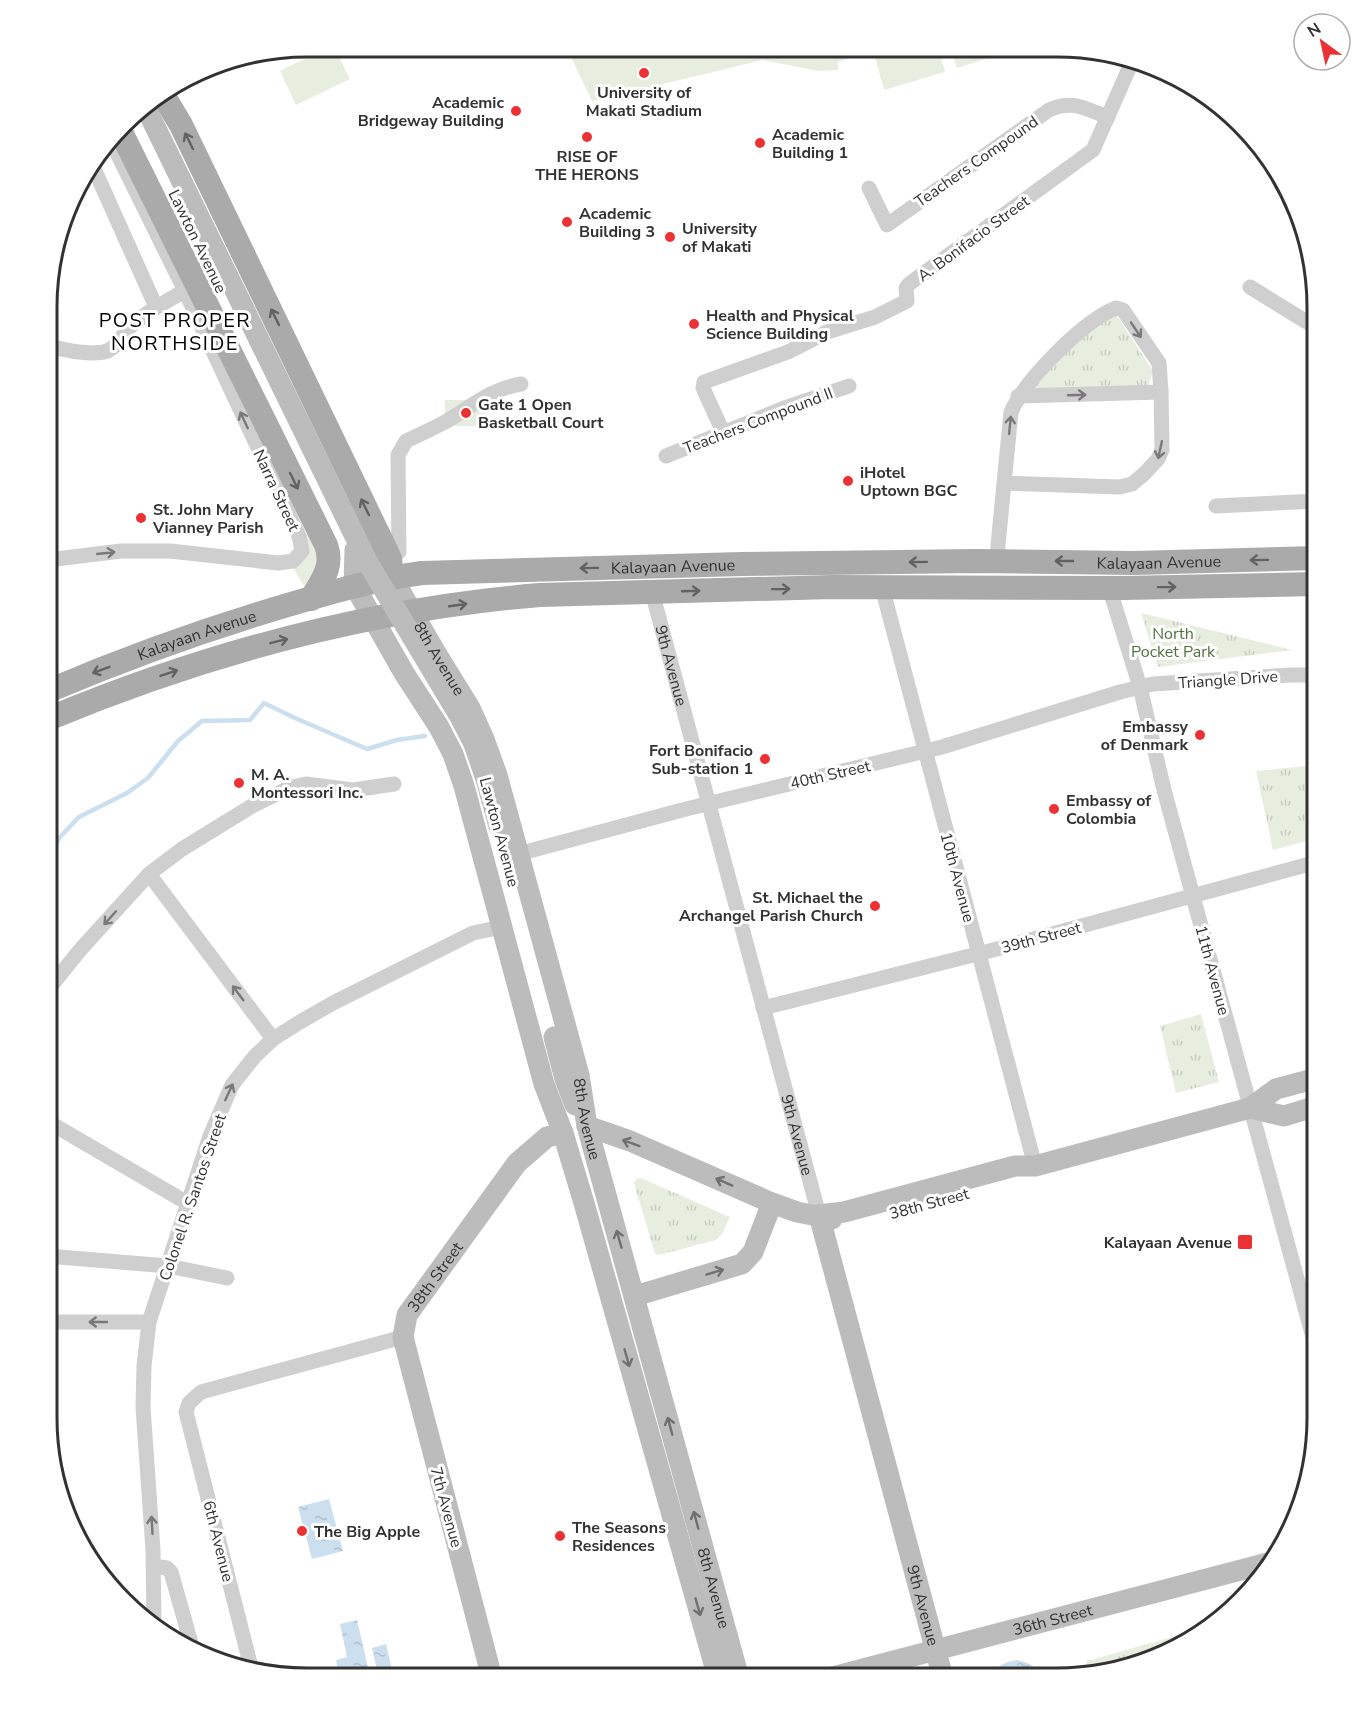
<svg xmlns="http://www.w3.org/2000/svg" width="1364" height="1725" viewBox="0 0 1364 1725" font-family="'Nunito Sans',sans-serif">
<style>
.grass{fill:url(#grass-tufts)}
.garden{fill:#e7eee0}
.water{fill:url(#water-ripples)}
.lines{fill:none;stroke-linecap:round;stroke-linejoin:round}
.stream{stroke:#ccdfee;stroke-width:4.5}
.street{stroke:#cfcfcf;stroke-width:15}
.secondary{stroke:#bcbcbc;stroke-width:21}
.primary{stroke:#aaa;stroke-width:24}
.secondary-bridge{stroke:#bcbcbc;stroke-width:21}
.oneway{stroke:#626262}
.oneway2{stroke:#797979}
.oneway3{stroke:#707070}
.poi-dot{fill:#eb3133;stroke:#fff;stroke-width:2}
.labels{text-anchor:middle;stroke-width:6;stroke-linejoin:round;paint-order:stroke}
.poi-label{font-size:16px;font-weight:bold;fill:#323232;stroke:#fff;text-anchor:start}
.street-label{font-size:16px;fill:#323232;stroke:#fff}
.park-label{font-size:16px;fill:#51703d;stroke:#fff}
.quarter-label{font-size:20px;letter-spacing:1.5px;fill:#000;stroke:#fff}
.rim{fill:none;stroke:#323232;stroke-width:3}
</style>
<defs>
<pattern id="grass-tufts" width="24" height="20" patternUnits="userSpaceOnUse" patternTransform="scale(1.5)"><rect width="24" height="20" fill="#e7eee0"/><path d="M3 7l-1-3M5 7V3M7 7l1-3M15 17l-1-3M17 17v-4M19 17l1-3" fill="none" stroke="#c7cdc1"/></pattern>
<pattern id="water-ripples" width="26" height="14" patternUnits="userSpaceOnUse" patternTransform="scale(1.5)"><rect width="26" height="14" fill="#ccdfee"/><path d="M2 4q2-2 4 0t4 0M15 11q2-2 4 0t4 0" fill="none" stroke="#b0c0cd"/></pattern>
</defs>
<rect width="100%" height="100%" fill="#fff"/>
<!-- grass -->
<g class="grass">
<polygon points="1115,313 1153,371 1147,390 1036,388 1034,384 1100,318"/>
<polygon points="1141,613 1292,650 1158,667"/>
<polygon points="1317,765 1317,838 1273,850 1256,771"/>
<polygon points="1201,1014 1219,1082 1176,1093 1160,1026"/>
<polygon points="641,1178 730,1217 722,1234 716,1240 659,1255 655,1254 634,1183 636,1179"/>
<polygon points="1204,1628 1187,1644 1086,1674 1087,1661"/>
</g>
<!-- garden -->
<g class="garden">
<polygon points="329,47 334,47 350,79 296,105 280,71"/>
<polygon points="566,47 883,48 838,62 838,70 818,71 763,60 592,101"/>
<polygon points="905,48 938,48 945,72 884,90 875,57"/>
<polygon points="993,48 995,56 957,68 951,49"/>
<polygon points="445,400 488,400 487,426 444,426"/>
<polygon points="310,531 318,545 315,575 304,586 292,566 302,537"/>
</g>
<!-- water -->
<g class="water">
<polygon points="329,1499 343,1551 312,1559 298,1507"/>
<polygon points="357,1620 370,1676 361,1678 340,1678 336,1660 347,1657 340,1624"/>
<polygon points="386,1644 392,1670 378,1674 372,1648"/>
<path d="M 1016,1660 C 1028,1662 1037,1666 1042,1678 L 990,1678 C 995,1667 1004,1662 1016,1660 Z"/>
</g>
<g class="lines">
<!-- stream -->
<polyline class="stream" points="48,859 60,837 79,817 127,793 148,778 178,741 202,721 250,720 264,703 295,718 367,749 397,740 425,736"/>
<!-- street -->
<g class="street">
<polyline points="92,164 156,307"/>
<path d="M 869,188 L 887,225 L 1049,110 C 1073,99 1085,109 1108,117"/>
<polyline points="1250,287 1305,321 1317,327"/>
<path d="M 49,346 C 67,350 85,355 104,352 C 116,350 122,335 130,327 C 146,312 166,301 185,291"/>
<polyline points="1018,396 1161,392"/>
<polyline points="723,432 703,388 704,382 788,352 827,332 875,317 907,301 906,288 909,284 1093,150 1131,64"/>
<polyline points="666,456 787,407 849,386"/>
<polyline points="1216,506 1317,501"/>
<path d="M 390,559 L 399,552 L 398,455 L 406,441 C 419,435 432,429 445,422 C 471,407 490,389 521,384"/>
<polyline points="48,560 121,551 170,551 278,563 293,561 302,551 299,536 185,291 111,141"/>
<path d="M 998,561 L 998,545 L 1011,412 C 1026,379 1083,321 1116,308 L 1123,310 L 1159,363 L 1161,392 L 1162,450 L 1158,459 L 1144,474 L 1132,484 L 1120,487 L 1004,483"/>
<polyline points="882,587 1035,1166"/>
<polyline points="1109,587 1140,687 1164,790 1317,1352"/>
<path id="s1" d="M 652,592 L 819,1215"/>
<polyline points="518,854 686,809 942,747 1120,692 1153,684 1290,675 1317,675"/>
<polyline points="149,874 273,1039"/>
<polyline points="47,991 80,950 149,874 182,849 252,806 289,788 306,784 353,790 394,784"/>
<polyline points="763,1008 997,949 1317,862"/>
<polyline points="47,1121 189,1204"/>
<polyline points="47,1256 168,1266 227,1278"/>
<polyline points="47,1322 149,1322"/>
<polyline points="153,1566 167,1568 171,1572 193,1650"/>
<polyline points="154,1625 153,1550 143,1407 144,1366 149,1322 210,1136 232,1085 255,1056 273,1039 300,1022 333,1003 473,933 502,927"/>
<polyline points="252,1671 186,1412 189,1403 201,1392 403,1337"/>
</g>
<!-- secondary -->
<g class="secondary">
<polyline points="355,550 354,585 404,673 439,727 453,754 464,786 544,1084 563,1133 584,1203 718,1678"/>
<path id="s2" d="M 381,569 L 392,577 L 436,653 L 470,708 L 484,739 L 497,775 L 579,1075 L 587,1126 L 739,1678"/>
<polyline points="554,1037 565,1079 575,1105"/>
<polyline points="1250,1108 1284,1116 1317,1106"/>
<polyline points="587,1126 630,1141 772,1203 797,1212 832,1219"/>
<polyline points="819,1215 844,1212 1015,1166 1035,1166 1250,1108 1276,1089 1317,1078"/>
<path id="s3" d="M 819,1215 L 943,1678"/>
<polyline points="635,1296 742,1264 753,1252 772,1203"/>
<path id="s4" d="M 492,1678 L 403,1337 L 407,1315 L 517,1163 L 547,1137 L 563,1133"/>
<path id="s5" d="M 829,1678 L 1275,1561"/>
</g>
<!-- primary -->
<g class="primary">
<polyline points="163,95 181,125 386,550 390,559 392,577"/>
<path d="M 120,130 L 326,545 C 334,566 322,581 311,599"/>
<path id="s6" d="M 48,691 C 121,660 195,633 271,610 C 321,595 370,580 422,573 L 742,564 L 976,561 L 1134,563 L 1317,558"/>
<path d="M 48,719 C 204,654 370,609 540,595 L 832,587 L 1125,588 L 1317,584"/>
</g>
<!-- secondary-bridge -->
<polyline class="secondary-bridge" points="145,106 368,563 459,715 474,744 486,779 499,826"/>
</g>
<!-- one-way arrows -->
<defs><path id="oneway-shaft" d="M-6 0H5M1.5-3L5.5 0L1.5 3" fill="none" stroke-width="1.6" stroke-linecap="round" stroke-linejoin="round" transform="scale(1.5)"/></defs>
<g class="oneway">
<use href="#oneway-shaft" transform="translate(189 141) rotate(-116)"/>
<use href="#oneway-shaft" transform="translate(275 317) rotate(-116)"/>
<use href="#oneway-shaft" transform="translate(294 481) rotate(64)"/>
<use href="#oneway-shaft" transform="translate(365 507) rotate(-116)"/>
<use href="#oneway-shaft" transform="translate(1259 560) rotate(179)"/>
<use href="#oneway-shaft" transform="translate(1064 561) rotate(-180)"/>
<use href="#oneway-shaft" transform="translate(918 562) rotate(179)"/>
<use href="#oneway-shaft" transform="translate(589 568) rotate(179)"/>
<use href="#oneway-shaft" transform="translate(1167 587) rotate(-1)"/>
<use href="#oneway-shaft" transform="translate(781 589) rotate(-1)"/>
<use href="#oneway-shaft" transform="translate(691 591) rotate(-2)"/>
<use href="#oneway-shaft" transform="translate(458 605) rotate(-8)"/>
<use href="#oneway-shaft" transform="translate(279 641) rotate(-14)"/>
<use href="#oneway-shaft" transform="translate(101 670) rotate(159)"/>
<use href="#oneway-shaft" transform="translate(169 673) rotate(-18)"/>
</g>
<g class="oneway2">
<use href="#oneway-shaft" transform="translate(1136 330) rotate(56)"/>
<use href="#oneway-shaft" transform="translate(1077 395) rotate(-2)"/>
<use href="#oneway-shaft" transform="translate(244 420) rotate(-115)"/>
<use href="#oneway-shaft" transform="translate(1010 425) rotate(-84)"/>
<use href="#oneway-shaft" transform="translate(1160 450) rotate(102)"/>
<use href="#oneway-shaft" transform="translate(106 553) rotate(-6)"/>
<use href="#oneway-shaft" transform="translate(110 918) rotate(132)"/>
<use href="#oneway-shaft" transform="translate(238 993) rotate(-127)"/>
<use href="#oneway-shaft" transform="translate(229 1092) rotate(-65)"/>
<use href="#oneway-shaft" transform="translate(98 1322) rotate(-180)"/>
<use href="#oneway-shaft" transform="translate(152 1525) rotate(-93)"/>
</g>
<g class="oneway3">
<use href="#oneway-shaft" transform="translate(631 1143) rotate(-160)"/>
<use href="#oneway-shaft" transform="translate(724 1182) rotate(-156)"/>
<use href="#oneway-shaft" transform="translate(619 1239) rotate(-106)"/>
<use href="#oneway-shaft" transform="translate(715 1272) rotate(-17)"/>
<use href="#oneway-shaft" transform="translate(627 1358) rotate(74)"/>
<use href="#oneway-shaft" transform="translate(670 1426) rotate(-105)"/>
<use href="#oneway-shaft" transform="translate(696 1520) rotate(-105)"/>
<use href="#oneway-shaft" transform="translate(698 1607) rotate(74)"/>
</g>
<!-- markers -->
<g class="poi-dot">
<circle cx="644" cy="73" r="6"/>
<circle cx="516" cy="111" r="6"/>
<circle cx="587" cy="137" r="6"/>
<circle cx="760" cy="143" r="6"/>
<circle cx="567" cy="222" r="6"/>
<circle cx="670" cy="237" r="6"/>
<circle cx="694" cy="324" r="6"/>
<circle cx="466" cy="413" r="6"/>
<circle cx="848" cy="481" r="6"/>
<circle cx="141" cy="518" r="6"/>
<circle cx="1200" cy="735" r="6"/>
<circle cx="765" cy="759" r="6"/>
<circle cx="239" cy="783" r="6"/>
<circle cx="1054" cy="809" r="6"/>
<circle cx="875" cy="906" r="6"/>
<rect x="1237" y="1234" width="16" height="16" rx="3"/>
<circle cx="302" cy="1531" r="6"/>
<circle cx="560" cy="1536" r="6"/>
</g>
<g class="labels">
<!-- poi labels -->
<g class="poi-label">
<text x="644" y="98" text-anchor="middle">University of<tspan x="644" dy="18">Makati Stadium</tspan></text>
<text x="504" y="108" text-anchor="end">Academic<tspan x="504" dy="18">Bridgeway Building</tspan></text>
<text x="772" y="140">Academic<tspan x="772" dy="18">Building 1</tspan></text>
<text x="587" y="162" text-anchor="middle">RISE OF<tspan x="587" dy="18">THE HERONS</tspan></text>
<text x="579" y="219">Academic<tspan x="579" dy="18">Building 3</tspan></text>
<text x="682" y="234">University<tspan x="682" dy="18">of Makati</tspan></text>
<text x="706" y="321">Health and Physical<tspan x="706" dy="18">Science Building</tspan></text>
<text x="478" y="410">Gate 1 Open<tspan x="478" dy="18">Basketball Court</tspan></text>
<text x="860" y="478">iHotel<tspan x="860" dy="18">Uptown BGC</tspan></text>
<text x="153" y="515">St. John Mary<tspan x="153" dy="18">Vianney Parish</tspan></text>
<text x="1188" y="732" text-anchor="end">Embassy<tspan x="1188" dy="18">of Denmark</tspan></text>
<text x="753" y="756" text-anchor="end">Fort Bonifacio<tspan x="753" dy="18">Sub-station 1</tspan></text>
<text x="251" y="780">M. A.<tspan x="251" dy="18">Montessori Inc.</tspan></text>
<text x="1066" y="806">Embassy of<tspan x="1066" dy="18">Colombia</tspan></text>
<text x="863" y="903" text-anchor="end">St. Michael the<tspan x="863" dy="18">Archangel Parish Church</tspan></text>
<text x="1232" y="1248" text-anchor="end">Kalayaan Avenue</text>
<text x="572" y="1533">The Seasons<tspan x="572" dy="18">Residences</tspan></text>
<text x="314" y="1537">The Big Apple</text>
</g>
<!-- street labels -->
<g class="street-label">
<text transform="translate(976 161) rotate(-35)" y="6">Teachers Compound</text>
<text transform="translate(973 238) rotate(-36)" y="6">A. Bonifacio Street</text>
<text transform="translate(198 241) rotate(64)" y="6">Lawton Avenue</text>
<text transform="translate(758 420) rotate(-21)" y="6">Teachers Compound II</text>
<text transform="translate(277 490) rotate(65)" y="6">Narra Street</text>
<text dy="6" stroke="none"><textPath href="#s6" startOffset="1130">Kalayaan Avenue</textPath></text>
<text dy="6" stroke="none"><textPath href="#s6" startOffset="644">Kalayaan Avenue</textPath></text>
<text dy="6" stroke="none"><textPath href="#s6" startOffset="159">Kalayaan Avenue</textPath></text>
<text dy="6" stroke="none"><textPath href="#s2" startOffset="108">8th Avenue</textPath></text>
<text dy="6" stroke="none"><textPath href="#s1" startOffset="76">9th Avenue</textPath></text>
<text transform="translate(1228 679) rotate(-4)" y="6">Triangle Drive</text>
<text transform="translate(830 774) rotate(-13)" y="6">40th Street</text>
<text transform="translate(500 832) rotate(75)" y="6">Lawton Avenue</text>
<text transform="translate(958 877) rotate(75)" y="6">10th Avenue</text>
<text transform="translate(1041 937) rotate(-15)" y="6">39th Street</text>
<text transform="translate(1213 970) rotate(75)" y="6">11th Avenue</text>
<text dy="6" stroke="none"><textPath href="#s2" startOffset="594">8th Avenue</textPath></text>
<text dy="6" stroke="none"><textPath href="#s1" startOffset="562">9th Avenue</textPath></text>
<text transform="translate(192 1197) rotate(-71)" y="6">Colonel R. Santos Street</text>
<text transform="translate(929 1203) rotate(-15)" y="6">38th Street</text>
<text dy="6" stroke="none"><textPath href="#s4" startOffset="422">38th Street</textPath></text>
<text transform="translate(447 1507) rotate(75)" y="6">7th Avenue</text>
<text transform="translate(219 1541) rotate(76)" y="6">6th Avenue</text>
<text dy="6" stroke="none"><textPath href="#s2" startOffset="1080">8th Avenue</textPath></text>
<text dy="6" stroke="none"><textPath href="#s3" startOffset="404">9th Avenue</textPath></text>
<text dy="6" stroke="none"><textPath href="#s5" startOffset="231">36th Street</textPath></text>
</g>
<!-- park labels -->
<g class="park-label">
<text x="1173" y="639">North<tspan x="1173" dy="18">Pocket Park</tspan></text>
</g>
<!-- quarter labels -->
<g class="quarter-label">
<text x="175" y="327">POST PROPER<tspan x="175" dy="23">NORTHSIDE</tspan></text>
</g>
</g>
<!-- crop -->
<path d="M0 0H1364V1725H0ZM307 57H1057A250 250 0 0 1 1307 307V1418A250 250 0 0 1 1057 1668H307A250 250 0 0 1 57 1418V307A250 250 0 0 1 307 57Z" fill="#fff" fill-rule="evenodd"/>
<path class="rim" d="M307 57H1057A250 250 0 0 1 1307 307V1418A250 250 0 0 1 1057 1668H307A250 250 0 0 1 57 1418V307A250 250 0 0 1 307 57Z"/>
<!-- north arrow -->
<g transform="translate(1322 42) rotate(327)"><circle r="28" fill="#ffffff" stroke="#adadad" stroke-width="1.5"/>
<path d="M0-4.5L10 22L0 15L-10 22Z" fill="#eb3133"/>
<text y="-9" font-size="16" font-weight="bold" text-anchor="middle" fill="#323232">N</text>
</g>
</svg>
